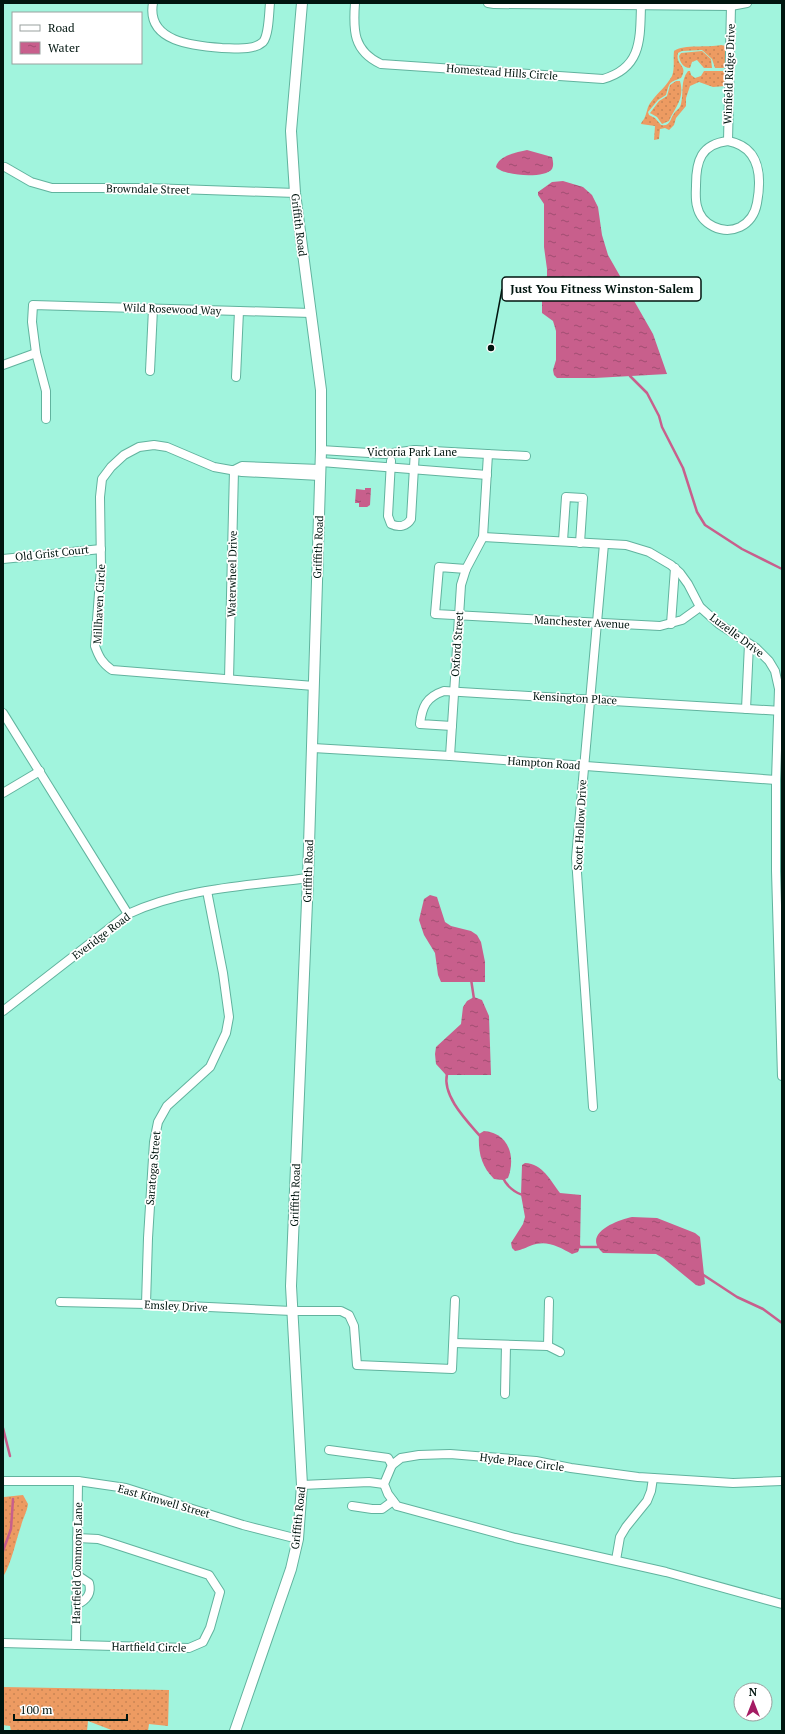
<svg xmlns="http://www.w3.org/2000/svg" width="785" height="1734" viewBox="0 0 785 1734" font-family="'PT Serif',serif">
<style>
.grass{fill:url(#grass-dots)}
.water{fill:url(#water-ripples)}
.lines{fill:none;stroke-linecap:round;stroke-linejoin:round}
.stream{stroke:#c85f8c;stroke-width:2.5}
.minor-casing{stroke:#61b39e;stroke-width:10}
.tertiary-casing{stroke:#61b39e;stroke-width:12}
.minor{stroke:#fff;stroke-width:8}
.tertiary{stroke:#fff;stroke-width:10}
.labels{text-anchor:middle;stroke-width:3.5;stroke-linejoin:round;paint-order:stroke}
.street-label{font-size:11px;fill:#00150f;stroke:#fff}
.leader{fill:none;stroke:#00150f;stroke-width:1.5}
.callout-dot{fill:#00150f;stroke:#fff;stroke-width:1.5}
.callout{fill:#fff;stroke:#00150f;stroke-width:1.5}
.callout-label{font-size:12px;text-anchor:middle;font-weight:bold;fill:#00150f}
</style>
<defs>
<pattern id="grass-dots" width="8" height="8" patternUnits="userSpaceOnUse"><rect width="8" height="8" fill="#ed9b62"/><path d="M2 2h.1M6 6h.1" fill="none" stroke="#c98554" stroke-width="1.8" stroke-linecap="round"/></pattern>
<pattern id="water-ripples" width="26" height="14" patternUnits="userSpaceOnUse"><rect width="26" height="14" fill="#c85f8c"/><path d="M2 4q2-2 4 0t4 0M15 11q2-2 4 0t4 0" fill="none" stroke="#a04d71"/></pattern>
</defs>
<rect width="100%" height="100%" fill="#a1f4dd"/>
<!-- grass -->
<g class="grass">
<path d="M 721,45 L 726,46 L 725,67 L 723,68 L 715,68 L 712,59 L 702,50 L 682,51 L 678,53 C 675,66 689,65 681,78 C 668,83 670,82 666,95 L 658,100 L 648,112 L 649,115 L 655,118 L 661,125 C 671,127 670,118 675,112 C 678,109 680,108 681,104 C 684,92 680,81 688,71 L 690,71 L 691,75 L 695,78 L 701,76 L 704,71 L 723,71 L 725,73 L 725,86 L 713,87 L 699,82 L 690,86 L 686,98 L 686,106 L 676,118 L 674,125 L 669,130 L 665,128 L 660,129 L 659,139 L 654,140 L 655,126 L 641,124 C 641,122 643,121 644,119 C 647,114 647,106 651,102 C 658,92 666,87 672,76 C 675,68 673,59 674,51 C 684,44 708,48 721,45 Z"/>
<path d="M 702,51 L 711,59 L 712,68 L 704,68 L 697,60 L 692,62 L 690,68 C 683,68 680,62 679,56 L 681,53 Z"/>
<path d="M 676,81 L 680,81 C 685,99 675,107 669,121 L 662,124 L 657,117 L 650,113 L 659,101 L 667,96 L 670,85 Z"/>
<path d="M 23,1495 L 28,1504 C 27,1512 23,1518 21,1526 C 15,1543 12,1562 3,1577 L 3,1501 L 4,1497 Z"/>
<polygon points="3,1687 169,1690 168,1726 149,1724 148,1731 114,1731 88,1721 87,1731 11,1731 10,1726 3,1725"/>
</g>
<!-- water -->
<g class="water">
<path d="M 527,150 L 552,157 C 553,161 554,165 552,169 C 545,179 503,176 496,167 C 498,156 517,152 527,150 Z"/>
<polygon points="563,181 583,187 592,195 598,207 602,235 608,255 653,334 667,374 595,378 557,378 554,375 553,370 556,360 556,331 553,321 542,313 542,287 547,276 547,269 544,247 544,204 538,195 538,192 552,182"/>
<polygon points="365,488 371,488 370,505 367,507 359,507 359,503 355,503 356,489 365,490"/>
<polygon points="430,895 437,897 445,922 451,926 471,931 477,935 481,942 485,962 485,982 441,982 438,975 435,953 424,935 419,920 424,899"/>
<polygon points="474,997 482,1000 489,1016 491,1075 446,1075 436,1064 435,1054 436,1047 461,1024 463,1007 467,1001"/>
<path d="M 484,1131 C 509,1133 516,1157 508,1178 L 503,1180 L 494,1179 C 481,1166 478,1152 479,1134 Z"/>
<path d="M 525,1163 C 543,1164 550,1180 560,1193 L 581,1195 L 580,1247 L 578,1252 L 572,1254 C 561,1248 549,1241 536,1244 C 528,1246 523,1250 515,1251 L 512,1248 L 511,1243 L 523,1224 L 525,1217 L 521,1195 L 522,1165 Z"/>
<path d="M 632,1217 L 657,1218 L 695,1233 L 700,1237 L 705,1284 L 700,1286 L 696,1285 L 663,1258 L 656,1254 L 603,1253 C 581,1234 617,1220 632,1217 Z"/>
</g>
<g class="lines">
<!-- stream -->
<g class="stream">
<polyline points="630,373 630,376 647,393 659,416 662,427 683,468 697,512 705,525 742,549 782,569"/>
<polyline points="471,979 474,999"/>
<path d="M 447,1074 C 442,1096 467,1121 480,1136"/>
<path d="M 503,1177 C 505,1185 516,1194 524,1195"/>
<polyline points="579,1245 580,1247 598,1247"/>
<polyline points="702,1274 737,1297 763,1309 782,1323"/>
<polyline points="3,1428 10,1456"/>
<polyline points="3,1551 11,1529 13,1499"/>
</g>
<!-- minor casing -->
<g class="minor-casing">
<g id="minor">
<path d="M 153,3 C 146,42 194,46 222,48 C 234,48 253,51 263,42 C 269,35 269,12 270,3"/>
<path d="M 355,3 C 353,30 353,51 381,64 L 603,79 C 642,68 640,39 641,5"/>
<polyline points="488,3 494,4 731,6 747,3"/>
<path d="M 728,141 C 760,147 762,176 757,203 C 755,214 750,222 740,227 C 723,235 701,225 697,206 C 695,199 696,191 696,185 C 696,161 701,144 728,141 Z"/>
<polyline points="728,141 731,6"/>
<polyline points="5,167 31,182 52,188 149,188 295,193"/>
<polyline points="3,365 36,353"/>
<polyline points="150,371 153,309"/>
<polyline points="236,377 239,311"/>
<polyline points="46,419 46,391 36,353 32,322 33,305 311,313"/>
<polyline points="321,450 385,454 415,450 526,456"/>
<path d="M 391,461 L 388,516 L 391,524 C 399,528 407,526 411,519 L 415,450"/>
<polyline points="321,462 487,475"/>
<polyline points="234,470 242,466 320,469"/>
<polyline points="483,537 626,545 649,552 671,565 680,573 688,584 700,607 710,616 719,624 756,648 769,661 775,671 779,689 776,780 776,871 782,1076"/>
<polyline points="563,541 566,497 583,498 580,543"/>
<polyline points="3,559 101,549"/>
<polyline points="466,569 439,567 435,614 660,626 682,620 700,607"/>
<polyline points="671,624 675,568"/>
<polyline points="229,679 234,470"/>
<path d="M 314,686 L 112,670 C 102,663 99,657 95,646 L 101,567 L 100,497 L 102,479 L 111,467 L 124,455 L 139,447 L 154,445 L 167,447 L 214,467 L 242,472 L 320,476"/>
<polyline points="746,709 749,644"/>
<polyline points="3,713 128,914"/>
<path d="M 452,726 L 420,724 C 422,707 426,697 444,691 L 782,711"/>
<polyline points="313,748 450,756 776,780"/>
<polyline points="450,756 461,585 466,569 483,537 488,454"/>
<polyline points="3,793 40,771"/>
<path d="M 3,1011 L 128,914 C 184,888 247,886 308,878"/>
<polyline points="593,1107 576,858 604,544"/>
<polyline points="60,1302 146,1304 292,1311 341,1311 349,1315 354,1326 357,1365 452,1369 455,1300"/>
<polyline points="146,1304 148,1238 154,1142 158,1122 167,1106 210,1067 226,1033 229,1017 223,973 207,891"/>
<polyline points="454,1343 548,1346 560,1352"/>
<polyline points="548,1346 549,1301"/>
<polyline points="505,1394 506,1345"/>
<polyline points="329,1450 388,1458 392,1465"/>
<polyline points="3,1481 78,1481 126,1488 243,1525 298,1539"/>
<polyline points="782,1481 733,1483 638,1477 571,1468 536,1461 450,1454 419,1455 401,1458 392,1465 384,1484 388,1494 397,1506 515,1538 666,1572 782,1604"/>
<polyline points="302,1485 369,1482 384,1484"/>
<polyline points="352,1506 372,1509 382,1509 393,1501"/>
<polyline points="616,1560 620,1537 626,1527 647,1501 651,1491 653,1478"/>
<path d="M 76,1605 C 87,1600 92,1594 89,1583 L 77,1575"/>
<polyline points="3,1643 189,1648 203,1642 210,1628 220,1592 209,1575 111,1543 98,1539 77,1538"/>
<polyline points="76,1645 78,1481"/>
</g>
</g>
<!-- tertiary casing -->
<g class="tertiary-casing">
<polyline id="tertiary" points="235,1731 291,1569 298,1539 302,1485 291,1286 308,878 321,450 321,390 295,193 291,131 302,3"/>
</g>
<!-- minor -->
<use href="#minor" class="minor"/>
<!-- tertiary -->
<use href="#tertiary" class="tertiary"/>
</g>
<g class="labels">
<!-- street labels -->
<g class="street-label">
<text transform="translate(502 72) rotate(4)" y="4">Homestead Hills Circle</text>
<text transform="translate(729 74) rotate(-88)" y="4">Winfield Ridge Drive</text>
<text transform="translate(148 189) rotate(1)" y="4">Browndale Street</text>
<text transform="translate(299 225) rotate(83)" y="4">Griffith Road</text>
<text transform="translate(172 309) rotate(2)" y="4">Wild Rosewood Way</text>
<text x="412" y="456">Victoria Park Lane</text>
<text transform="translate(318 547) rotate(-88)" y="4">Griffith Road</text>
<text transform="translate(52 553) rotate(-6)" y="4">Old Grist Court</text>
<text transform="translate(232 574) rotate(-89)" y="4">Waterwheel Drive</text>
<text transform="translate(99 604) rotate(-87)" y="4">Millhaven Circle</text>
<text transform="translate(582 622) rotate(3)" y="4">Manchester Avenue</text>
<text transform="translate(737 635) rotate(37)" y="4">Luzelle Drive</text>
<text transform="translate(457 644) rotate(-86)" y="4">Oxford Street</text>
<text transform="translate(575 698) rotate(3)" y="4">Kensington Place</text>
<text transform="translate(544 763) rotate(4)" y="4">Hampton Road</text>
<text transform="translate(580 825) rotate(-87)" y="4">Scott Hollow Drive</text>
<text transform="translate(308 871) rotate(-88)" y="4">Griffith Road</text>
<text transform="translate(101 936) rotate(-37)" y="4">Everidge Road</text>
<text transform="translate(153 1168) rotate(-85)" y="4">Saratoga Street</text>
<text transform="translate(295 1195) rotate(-88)" y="4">Griffith Road</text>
<text transform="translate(176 1306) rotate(3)" y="4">Emsley Drive</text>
<text transform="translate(522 1462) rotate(7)" y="4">Hyde Place Circle</text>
<text transform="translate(164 1501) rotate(16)" y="4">East Kimwell Street</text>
<text transform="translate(298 1518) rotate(-84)" y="4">Griffith Road</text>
<text transform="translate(77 1563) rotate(-89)" y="4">Hartfield Commons Lane</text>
<text transform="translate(149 1647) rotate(1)" y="4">Hartfield Circle</text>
</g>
</g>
<!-- callouts -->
<path class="leader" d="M491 348L502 289"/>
<circle class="callout-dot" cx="491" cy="348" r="4"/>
<rect class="callout" x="502" y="277" width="199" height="24" rx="4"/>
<g class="callout-label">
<text x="602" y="293">Just You Fitness Winston-Salem</text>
</g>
<!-- border -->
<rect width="785" height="1734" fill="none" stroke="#00150f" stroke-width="8"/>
<!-- legend -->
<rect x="12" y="12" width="130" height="52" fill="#ffffff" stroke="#99a19f"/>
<rect x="20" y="25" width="20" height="6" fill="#ffffff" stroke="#99a19f"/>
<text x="48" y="32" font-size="12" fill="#00150f">Road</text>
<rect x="20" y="42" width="20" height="12" fill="url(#water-ripples)" stroke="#99a19f"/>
<text x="48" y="52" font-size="12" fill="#00150f">Water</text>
<!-- north arrow -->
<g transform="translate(753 1702)"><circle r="19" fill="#ffffff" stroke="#99a19f"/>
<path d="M0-3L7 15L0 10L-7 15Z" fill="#a41b63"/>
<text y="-6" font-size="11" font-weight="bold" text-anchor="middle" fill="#00150f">N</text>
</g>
<!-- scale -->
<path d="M14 1714v6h113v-6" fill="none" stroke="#00150f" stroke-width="2"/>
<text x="20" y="1714" font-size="12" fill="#00150f" stroke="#ffffff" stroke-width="3" paint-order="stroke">100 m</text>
</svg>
